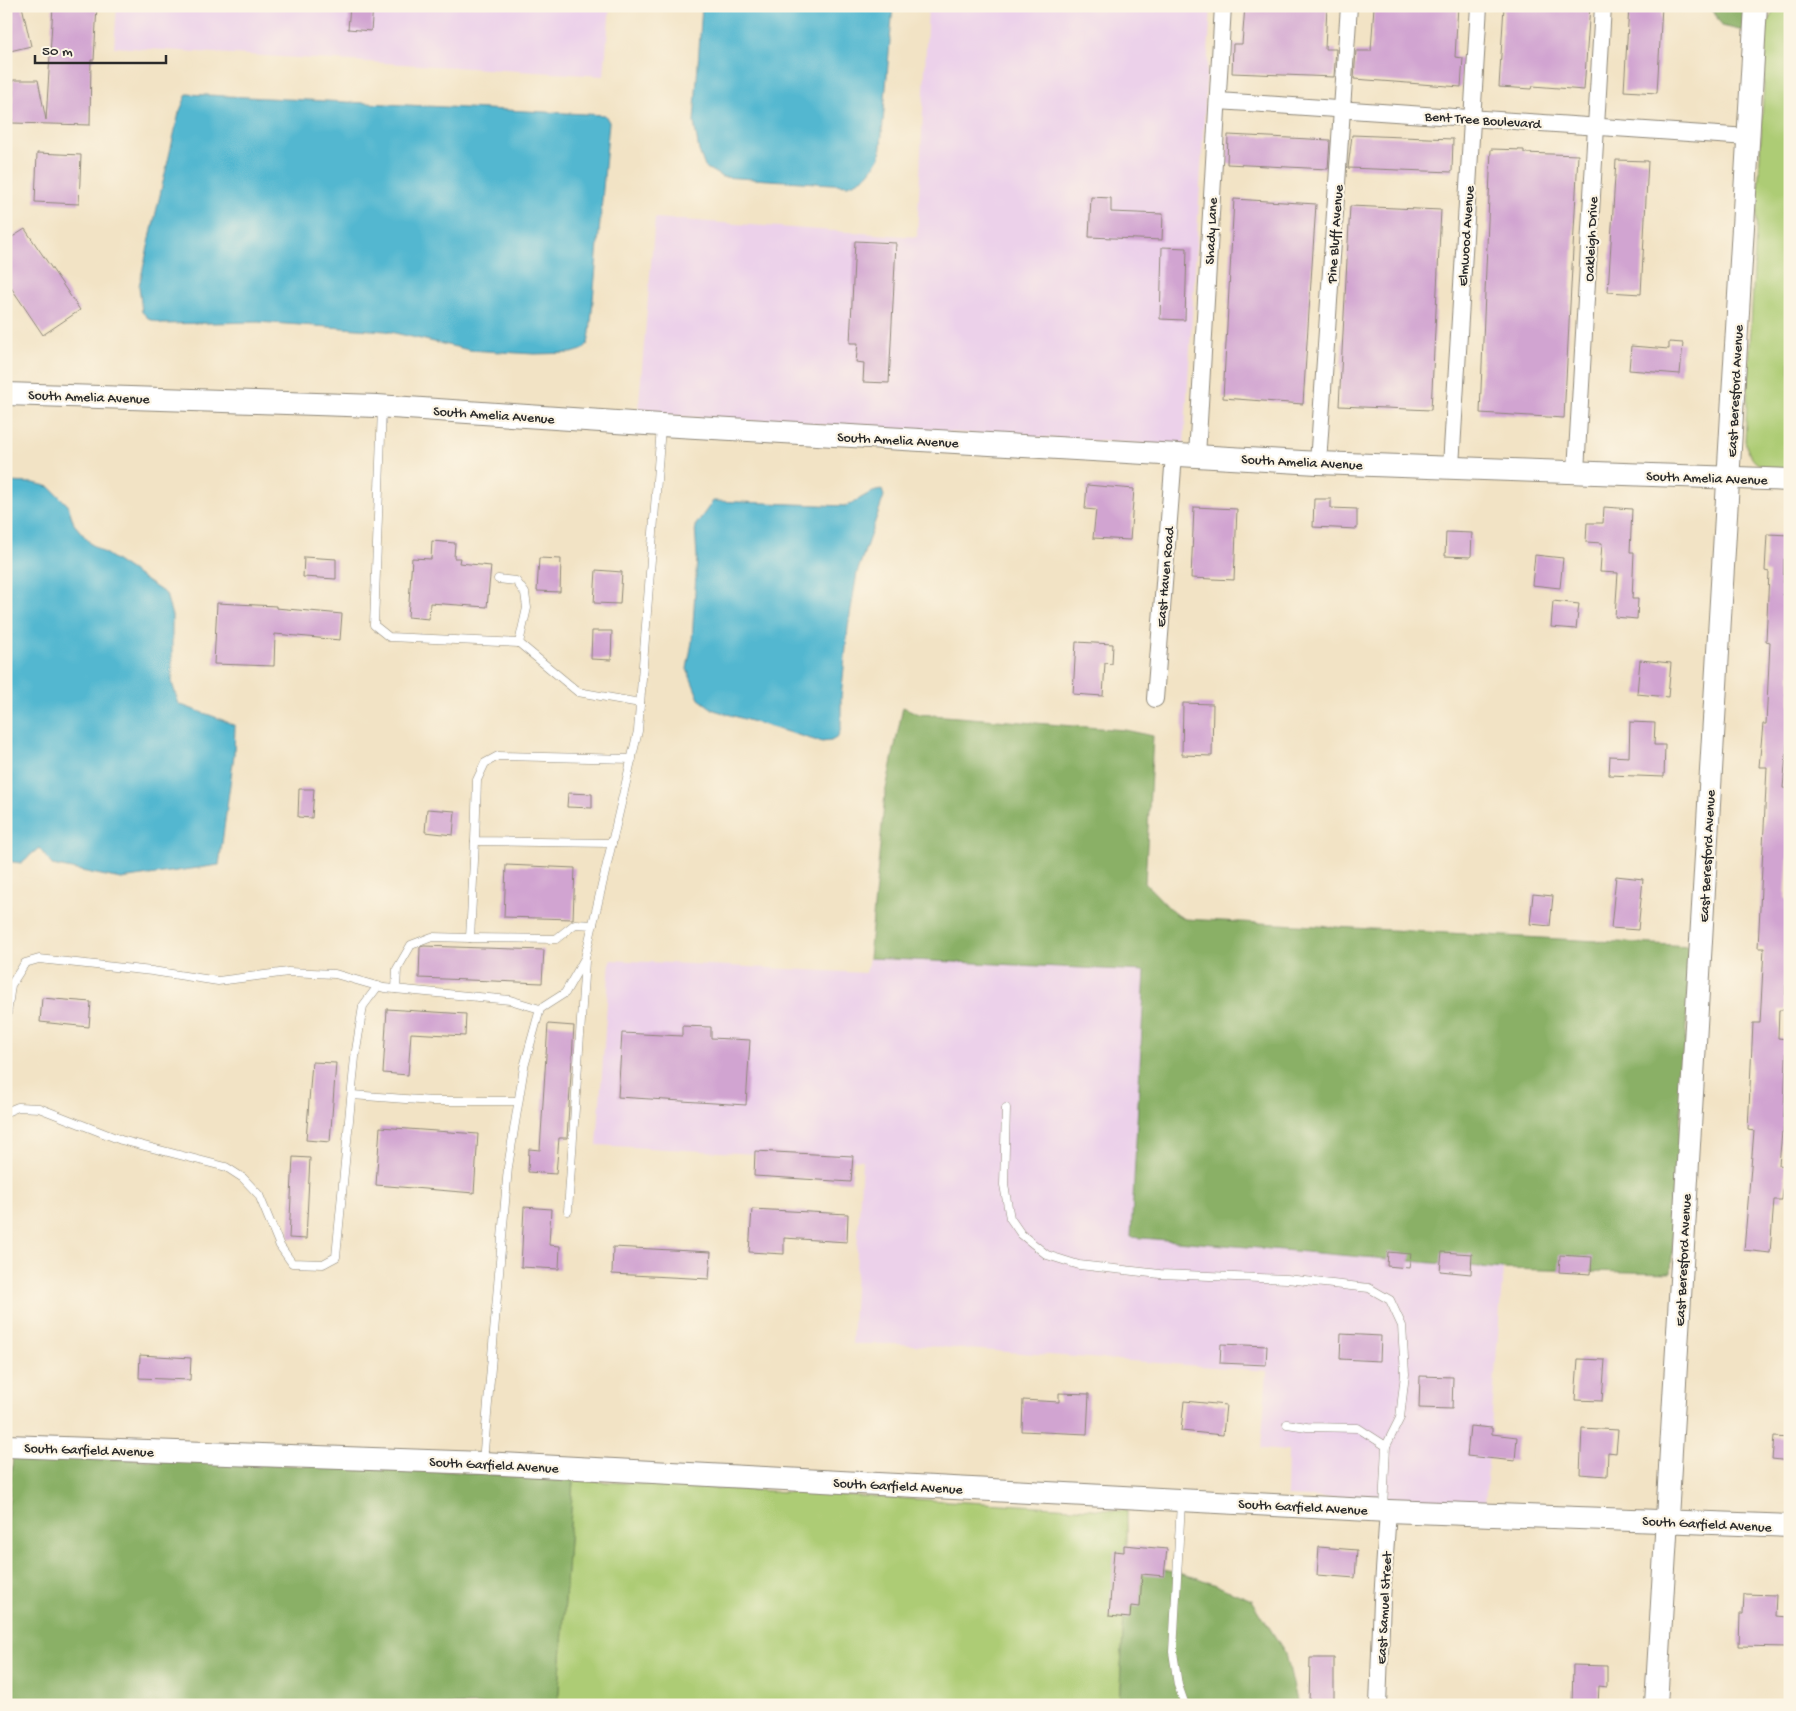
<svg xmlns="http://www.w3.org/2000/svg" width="1796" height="1711" viewBox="0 0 1796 1711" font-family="'Gochi Hand',sans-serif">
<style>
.built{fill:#ecd1ea}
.green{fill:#adcc74;stroke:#6c7c50}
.forest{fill:#8ab066;stroke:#5a6e48}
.water{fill:#52b7d0;stroke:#3e717e}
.building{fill:#d1a4d1}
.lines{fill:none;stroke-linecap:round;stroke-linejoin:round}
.lane-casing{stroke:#8e8778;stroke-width:9}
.street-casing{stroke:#8e8778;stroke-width:18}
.secondary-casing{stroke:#8e8778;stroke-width:24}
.lane{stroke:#fff;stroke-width:8}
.street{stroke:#fff;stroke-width:16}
.secondary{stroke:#fff;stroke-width:22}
.labels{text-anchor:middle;stroke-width:4.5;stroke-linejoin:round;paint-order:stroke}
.street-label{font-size:14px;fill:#2b2b2b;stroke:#fcf5e5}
</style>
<rect width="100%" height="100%" fill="#fcf5e5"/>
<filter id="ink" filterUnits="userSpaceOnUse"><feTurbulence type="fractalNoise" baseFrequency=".02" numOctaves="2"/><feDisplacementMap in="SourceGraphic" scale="10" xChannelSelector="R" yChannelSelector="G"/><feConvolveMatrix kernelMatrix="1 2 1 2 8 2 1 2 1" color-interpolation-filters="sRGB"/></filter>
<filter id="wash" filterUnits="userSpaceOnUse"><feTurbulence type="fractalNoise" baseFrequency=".0096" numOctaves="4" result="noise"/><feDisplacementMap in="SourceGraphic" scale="20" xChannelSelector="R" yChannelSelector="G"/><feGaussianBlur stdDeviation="1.12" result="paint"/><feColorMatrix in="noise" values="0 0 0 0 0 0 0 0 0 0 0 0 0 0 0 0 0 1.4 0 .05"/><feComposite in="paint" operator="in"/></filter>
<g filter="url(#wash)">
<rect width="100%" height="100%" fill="#f2e3c5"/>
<!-- built -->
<g class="built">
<polygon points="117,6 610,6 604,76 114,47"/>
<polygon points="928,6 1211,6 1184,446 638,414 655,218 917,237"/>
<polygon points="869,958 1145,971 1131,1237 1503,1269 1485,1505 1287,1496 1288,1451 1261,1449 1267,1371 900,1344 852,1344 862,1160 597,1145 610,960 866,973"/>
</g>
<!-- green -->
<g class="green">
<path d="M 1783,6 L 1790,6 L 1790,469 C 1764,468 1752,469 1745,441 L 1767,23 L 1773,12 Z"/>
<polygon points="573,1480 1127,1511 1127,1561 1119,1705 558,1705"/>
</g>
<!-- forest -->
<g class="forest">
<polygon points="1710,6 1746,6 1744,31 1722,26"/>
<polygon points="903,707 919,714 1125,730 1153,736 1145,883 1174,913 1185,919 1691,946 1671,1273 1503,1269 1131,1237 1145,971 869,958 885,794"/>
<polygon points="13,1455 442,1471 573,1480 558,1705 6,1705 6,1532"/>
<polygon points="1127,1561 1198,1578 1252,1600 1286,1654 1298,1705 1119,1705"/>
</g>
<!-- water -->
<g class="water">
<path d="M 702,6 L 893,6 L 880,157 C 870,173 866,179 848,185 L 722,177 L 705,167 L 699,151 L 694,122 Z"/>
<polygon points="187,94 605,115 609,122 590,333 588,344 582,350 572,353 534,354 469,350 386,331 258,322 163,324 149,319 142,312 139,286 179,113"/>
<path d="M 6,482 L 34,483 L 50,487 L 68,505 L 74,524 L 91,544 L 166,594 L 172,616 L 172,683 L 179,704 C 198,712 217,716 235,726 L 234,755 L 219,865 L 121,879 L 52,865 L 39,848 L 21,863 L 6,861 Z"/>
<path d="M 882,490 L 884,496 L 857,573 L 848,627 L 841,698 L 841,728 L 838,737 L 831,741 L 821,742 L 714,710 L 699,699 L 687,669 L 692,642 L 697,557 L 695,526 L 713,501 L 846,506 C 859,501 868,491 882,490 Z"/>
</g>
<g id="blocks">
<!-- building -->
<g class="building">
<polygon points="6,6 22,6 31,46 6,52"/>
<polygon points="53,6 97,6 94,60 91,60 90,125 12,123 13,80 38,80 46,120"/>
<polygon points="350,6 373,6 371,31 348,29"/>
<polygon points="1245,6 1327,6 1325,49 1336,49 1334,77 1232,73 1233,44 1242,44"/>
<polygon points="1374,6 1458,6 1455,57 1463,58 1461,87 1354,79 1356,51 1371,51"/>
<polygon points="1504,6 1590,6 1584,90 1533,86 1532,89 1499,87"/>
<polygon points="1629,6 1662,6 1657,93 1624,91"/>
<polygon points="1228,135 1330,140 1328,169 1227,164"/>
<polygon points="1352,135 1453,139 1452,172 1348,168"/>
<polygon points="1491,149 1524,150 1524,153 1578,155 1564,418 1480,413"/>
<polygon points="37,153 81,155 79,204 35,202"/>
<polygon points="1616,160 1648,161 1641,294 1608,292"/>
<polygon points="1091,197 1111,198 1111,212 1163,214 1162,240 1089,237"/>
<polygon points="1234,199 1316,204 1303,404 1223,398"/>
<polygon points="1350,206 1441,210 1431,410 1339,406"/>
<polygon points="25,229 80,310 43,335 6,280 6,241"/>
<polygon points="855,241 896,243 889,383 863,382 864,363 856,362 858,343 850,343"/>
<polygon points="1162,247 1187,248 1185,320 1160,319"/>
<polygon points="1669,342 1683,343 1680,374 1629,370 1631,346 1669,349"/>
<polygon points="1087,485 1134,489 1130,540 1093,538 1096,510 1085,509"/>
<polygon points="1314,499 1331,499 1331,508 1357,509 1357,529 1313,527"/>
<polygon points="1194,507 1237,509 1234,580 1191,578"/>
<polygon points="1604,507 1632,509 1630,552 1634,552 1632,599 1638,599 1637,619 1615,617 1618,573 1600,572 1602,543 1586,542 1587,523 1603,523"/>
<polygon points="1446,532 1472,533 1471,557 1445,556"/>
<polygon points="1767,534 1790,535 1790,560 1784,559 1783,595 1790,595 1790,714 1783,788 1790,789 1790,826 1785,899 1788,900 1787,917 1790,917 1790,985 1786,985 1785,1010 1779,1010 1778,1038 1787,1039 1783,1132 1782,1132 1779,1165 1786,1166 1782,1200 1774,1200 1770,1253 1744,1250 1754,1131 1748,1130 1753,1023 1760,1023 1764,948 1758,948 1767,767 1759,767 1763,724 1766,724 1770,642 1766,641 1769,572 1765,571"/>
<polygon points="432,541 455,543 454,558 460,558 459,563 491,566 487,607 430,603 429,619 408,617 412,558 431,559"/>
<polygon points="1535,555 1563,558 1560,588 1532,585"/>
<polygon points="304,557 336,559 336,579 303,577"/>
<polygon points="539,558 561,559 560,592 537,591"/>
<polygon points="596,570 622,572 620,604 594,603"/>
<polygon points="1553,601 1579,604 1576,629 1551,627"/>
<polygon points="217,603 276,606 276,608 342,614 340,640 275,634 274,666 214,664"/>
<polygon points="592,631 612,631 611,660 591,659"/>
<polygon points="1076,642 1113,644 1112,664 1105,663 1103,696 1073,694"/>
<polygon points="1640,660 1671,663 1668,697 1637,694"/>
<polygon points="1183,703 1213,704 1212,756 1182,755"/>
<polygon points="1630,722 1655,723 1654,745 1665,745 1664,777 1609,775 1610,756 1629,757"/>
<polygon points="299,789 314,789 312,818 298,817"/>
<polygon points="568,793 592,794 592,808 567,807"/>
<polygon points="427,809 455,811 453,835 425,832"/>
<polygon points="506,865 575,868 573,919 504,917"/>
<polygon points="1616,876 1643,879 1638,930 1611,928"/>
<polygon points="1533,894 1553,896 1550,926 1530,924"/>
<polygon points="424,946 544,950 542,983 419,978 420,947"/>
<polygon points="42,998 91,1002 89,1027 40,1022"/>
<polygon points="387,1009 466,1014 465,1036 411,1033 408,1075 383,1073"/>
<polygon points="548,1024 574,1026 567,1138 559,1138 556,1174 528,1172 529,1149 540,1150"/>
<polygon points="682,1026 711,1027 711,1038 750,1040 746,1105 618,1097 622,1033 682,1036"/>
<polygon points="312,1062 336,1063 330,1142 306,1140"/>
<polygon points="380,1127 478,1134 474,1193 376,1185"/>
<polygon points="755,1151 853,1156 851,1182 754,1176"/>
<polygon points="293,1157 310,1158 306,1239 289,1238"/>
<polygon points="524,1207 551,1209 549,1245 560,1246 559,1269 521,1267"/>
<polygon points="752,1209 848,1214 847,1242 784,1238 784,1254 749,1252"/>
<polygon points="613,1247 711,1252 709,1279 612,1274"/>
<polygon points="1388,1252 1411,1254 1409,1268 1387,1266"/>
<polygon points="1442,1252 1472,1254 1471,1274 1440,1271"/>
<polygon points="1560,1255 1592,1257 1591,1274 1559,1272"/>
<polygon points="1341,1334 1381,1336 1380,1361 1340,1359"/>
<polygon points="1221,1344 1267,1346 1266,1365 1220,1363"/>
<polygon points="140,1355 191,1358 190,1380 139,1378"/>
<polygon points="1578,1359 1605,1360 1602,1401 1575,1400"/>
<polygon points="1420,1376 1453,1377 1452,1409 1419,1408"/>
<polygon points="1059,1393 1089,1394 1087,1434 1022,1431 1023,1400 1059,1402"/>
<polygon points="1184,1401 1226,1405 1223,1435 1181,1431"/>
<polygon points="1470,1426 1492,1428 1492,1434 1517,1437 1515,1461 1467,1456"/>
<polygon points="1582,1428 1618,1430 1616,1453 1608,1452 1607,1476 1580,1474"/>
<polygon points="1774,1437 1790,1438 1790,1461 1772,1459"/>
<polygon points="1124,1545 1167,1549 1164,1576 1142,1574 1140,1607 1131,1606 1130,1618 1109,1616 1114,1551 1124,1552"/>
<polygon points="1319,1547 1357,1550 1355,1578 1317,1575"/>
<polygon points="1744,1594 1776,1595 1775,1616 1788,1617 1787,1647 1739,1646 1740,1614 1743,1614"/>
<polygon points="1310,1658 1334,1658 1334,1704 1309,1704"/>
<polygon points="1573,1665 1607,1666 1607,1687 1599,1686 1598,1705 1572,1705"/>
</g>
</g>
</g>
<g filter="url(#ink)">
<use href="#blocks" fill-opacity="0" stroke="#8e8778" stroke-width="1"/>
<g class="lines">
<!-- lane casing -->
<g class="lane-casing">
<g id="lane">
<polyline points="382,408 374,625 389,637 519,643 578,692 640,703"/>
<polyline points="498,579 516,581 525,593 527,608 519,643"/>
<polyline points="612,843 475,841 477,780 485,763 498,756 632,759"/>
<polyline points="470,938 556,939 575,924 593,925"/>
<polyline points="396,989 397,969 411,945 432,937 470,938 475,841"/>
<polyline points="6,1021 11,985 25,963 39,959 152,971 218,981 288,972 335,974 384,988 510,1000 540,1009"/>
<polyline points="352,1095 432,1101 518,1101"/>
<polyline points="1006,1108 1004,1185 1010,1218 1021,1234 1047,1255 1079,1265 1160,1274 1287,1279 1369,1288 1390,1300 1402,1326 1405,1374 1400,1418 1386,1446 1383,1508"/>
<polyline points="6,1112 18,1107 39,1108 121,1140 226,1167 243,1178 259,1195 280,1246 292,1263 323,1264 336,1257 355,1057 363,1006 378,986"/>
<polyline points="568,1211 585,961"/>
<polyline points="1287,1424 1307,1427 1358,1428 1386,1446"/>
<polyline points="483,1462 508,1167 524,1067 540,1009 565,993 585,958 638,731 661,427"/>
<polyline points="1181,1502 1173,1652 1178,1685 1185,1705"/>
</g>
</g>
<!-- street casing -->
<g class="street-casing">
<g id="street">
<polyline points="1218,101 1748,137"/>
<polyline points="1197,456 1223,6"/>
<polyline points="1318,463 1349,6"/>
<polyline points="1451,466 1479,6"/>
<polyline points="1576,471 1603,6"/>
<polyline points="1155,699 1174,455"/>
<polyline points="1378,1705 1382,1600 1388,1511"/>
</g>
</g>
<!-- secondary casing -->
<g class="secondary-casing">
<g id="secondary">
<polyline points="6,394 377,406 661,425 1318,463 1790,480"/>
<polyline points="6,1446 483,1463 1388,1511 1790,1526"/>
<polyline points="1656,1705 1756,6"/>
</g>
</g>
<!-- lane -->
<use href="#lane" class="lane"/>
<!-- street -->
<use href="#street" class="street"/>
<!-- secondary -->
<use href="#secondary" class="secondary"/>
</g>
</g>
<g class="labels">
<!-- street labels -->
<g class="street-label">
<text transform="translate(1483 119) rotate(4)" y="5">Bent Tree Boulevard</text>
<text transform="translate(1210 231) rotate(-87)" y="5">Shady Lane</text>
<text transform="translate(1334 234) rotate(-86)" y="5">Pine Bluff Avenue</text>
<text transform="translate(1465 236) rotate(-86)" y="5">Elmwood Avenue</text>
<text transform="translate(1590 239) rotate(-87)" y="5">Oakleigh Drive</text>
<text transform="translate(1734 391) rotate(-87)" y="5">East Beresford Avenue</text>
<text transform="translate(89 396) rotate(2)" y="5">South Amelia Avenue</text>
<text transform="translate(494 414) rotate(4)" y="5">South Amelia Avenue</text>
<text transform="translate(898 439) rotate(3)" y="5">South Amelia Avenue</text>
<text transform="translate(1302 461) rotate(3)" y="5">South Amelia Avenue</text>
<text transform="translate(1707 477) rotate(2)" y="5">South Amelia Avenue</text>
<text transform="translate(1164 577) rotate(-85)" y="5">East Haven Road</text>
<text transform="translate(1706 856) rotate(-87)" y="5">East Beresford Avenue</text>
<text transform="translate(1682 1260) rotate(-87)" y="5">East Beresford Avenue</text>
<text transform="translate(89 1449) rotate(2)" y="5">South Garfield Avenue</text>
<text transform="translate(494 1464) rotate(3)" y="5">South Garfield Avenue</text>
<text transform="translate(898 1485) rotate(3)" y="5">South Garfield Avenue</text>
<text transform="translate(1303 1506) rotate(3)" y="5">South Garfield Avenue</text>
<text transform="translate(1707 1523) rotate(3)" y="5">South Garfield Avenue</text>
<text transform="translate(1383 1608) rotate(-87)" y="5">East Samuel Street</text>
</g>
</g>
<!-- margin -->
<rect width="1796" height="1711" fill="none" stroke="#fcf5e5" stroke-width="25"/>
<!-- scale -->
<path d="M35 55v8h131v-8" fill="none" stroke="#2b2b2b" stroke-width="2.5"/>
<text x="42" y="55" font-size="15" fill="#2b2b2b" stroke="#fcf5e5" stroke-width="4" paint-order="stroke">50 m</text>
</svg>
